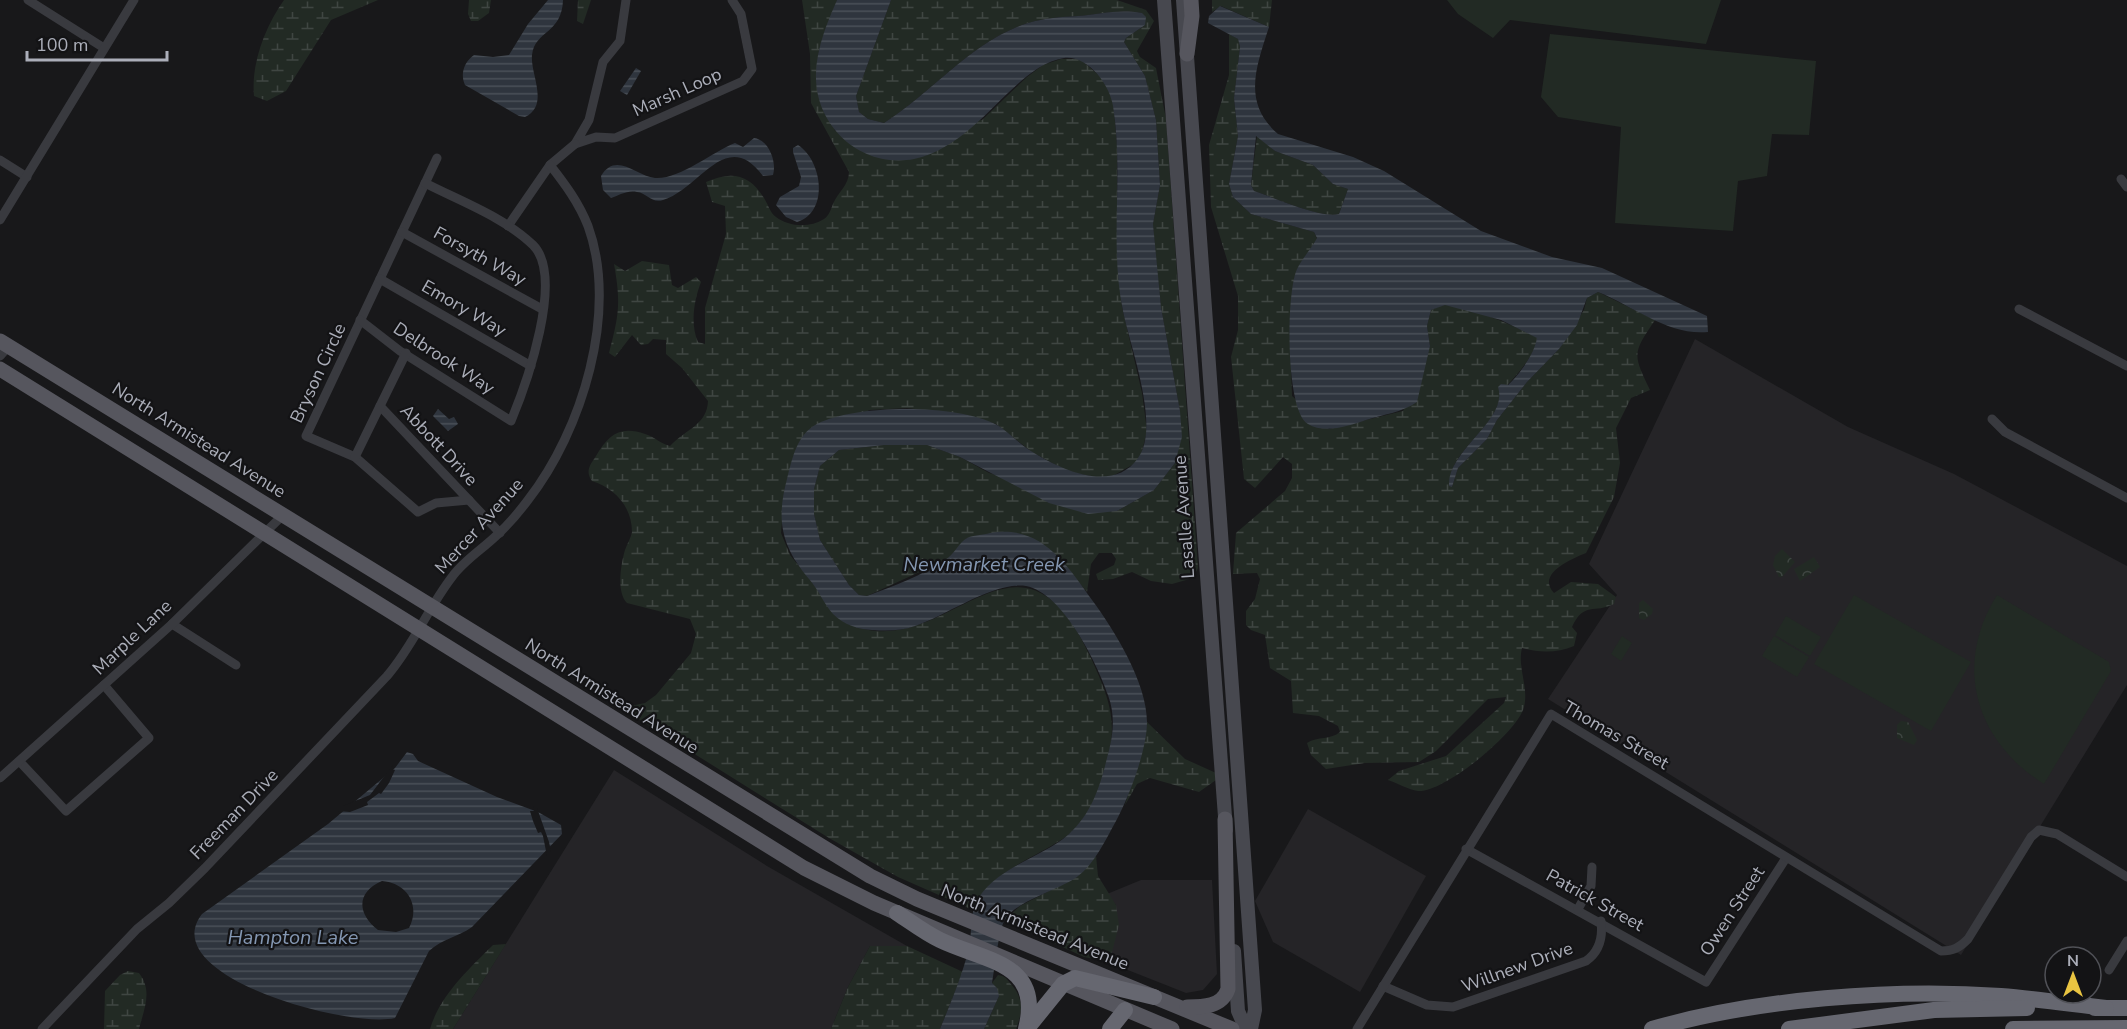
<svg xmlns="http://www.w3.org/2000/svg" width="2127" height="1029" viewBox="0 0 2127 1029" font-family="'Nunito Sans',sans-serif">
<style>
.built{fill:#252427}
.grass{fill:#222a24}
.wetland{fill:url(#wetland-marsh)}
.park{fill:url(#park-crowns)}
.water{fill:url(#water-rules);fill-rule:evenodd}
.pier{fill:#18181a}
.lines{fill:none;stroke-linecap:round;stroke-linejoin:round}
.street{stroke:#393a3f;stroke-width:9}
.secondary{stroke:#47484f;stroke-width:14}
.primary{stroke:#56565e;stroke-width:15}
.highway{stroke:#666770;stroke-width:16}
.labels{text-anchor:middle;stroke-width:4.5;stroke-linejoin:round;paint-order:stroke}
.street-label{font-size:18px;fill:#abaeb9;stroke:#131315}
.water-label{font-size:20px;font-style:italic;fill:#8497b2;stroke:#131315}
</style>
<defs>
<pattern id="wetland-marsh" width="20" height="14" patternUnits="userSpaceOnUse" patternTransform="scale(1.5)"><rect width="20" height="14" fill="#222a24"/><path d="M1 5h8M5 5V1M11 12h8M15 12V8" fill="none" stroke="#3f4642"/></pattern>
<pattern id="park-crowns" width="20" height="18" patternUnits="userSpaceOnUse" patternTransform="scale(1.5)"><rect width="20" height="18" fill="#222a24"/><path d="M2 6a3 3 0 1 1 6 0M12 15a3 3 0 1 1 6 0" fill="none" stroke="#3f4642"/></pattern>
<pattern id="water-rules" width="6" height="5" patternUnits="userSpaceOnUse" patternTransform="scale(1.5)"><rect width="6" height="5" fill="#2f353e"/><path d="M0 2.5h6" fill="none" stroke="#4a5058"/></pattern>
</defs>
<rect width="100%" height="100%" fill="#18181a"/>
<!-- built -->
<g class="built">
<polygon points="1695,339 1848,427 1954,474 2127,566 2127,685 1961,955 1548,699 1617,595 1589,564"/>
<polygon points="614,770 767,866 907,946 870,946 848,987 831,1029 453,1029"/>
<polygon points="1308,809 1426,876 1360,992 1273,942 1255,901"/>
<polygon points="1141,880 1212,880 1217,974 1203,990 1186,993 1105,961 1111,956 1116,905 1107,894"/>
</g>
<!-- grass -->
<g class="grass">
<polygon points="1447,0 1721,0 1706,44 1510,20 1493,38 1458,14"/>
<polygon points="1550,34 1816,61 1809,135 1772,134 1767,176 1738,181 1733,231 1615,223 1621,127 1558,117 1541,97"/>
<polygon points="1854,595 1971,662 1931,731 1814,664"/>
<path d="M 1997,595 L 2109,662 L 2111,671 L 2044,784 C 1975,741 1953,665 1997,595 Z"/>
<polygon points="1786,616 1821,637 1810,656 1775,635"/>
<polygon points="1622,636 1632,643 1621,661 1611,654"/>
<polygon points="1774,636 1809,657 1797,677 1762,656"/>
</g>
<!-- wetland -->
<g class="wetland">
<path d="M 284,0 L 378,0 L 331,20 L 286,91 L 267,101 L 254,96 C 251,63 265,27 284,0 Z"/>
<polygon points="469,0 491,0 489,13 478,21 471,21 468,14"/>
<polygon points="578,0 591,0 583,24 577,21"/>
<path d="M 802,0 L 837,0 L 819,50 L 816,78 L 835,131 L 982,120 L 1027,77 L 1043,65 L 1061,59 L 1080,59 L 1102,78 L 1113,99 L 1117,146 L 1117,250 L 1122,307 L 1142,393 L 1147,431 L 1141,455 L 1134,464 L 1107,479 L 1069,472 L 1032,452 L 996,424 L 967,415 L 907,408 L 869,410 L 785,487 L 781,533 L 790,555 L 844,622 C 945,672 1016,496 1090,656 C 1115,710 1119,729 1100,787 C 1093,805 1080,827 1064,838 C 1033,859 987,873 973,910 L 898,877 L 829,838 L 621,708 L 645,703 L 656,695 L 691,653 L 696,634 L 690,619 L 627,603 C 616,592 621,564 625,550 C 627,544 631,538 632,532 C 632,506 614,488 592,481 C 585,471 590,465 596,456 C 608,435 620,425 645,434 C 655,437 659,443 670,446 C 686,429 707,425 708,401 L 682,368 L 666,354 L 666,340 L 653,339 L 648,344 L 641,345 L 632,335 L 615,357 L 609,353 C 619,315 621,303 614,264 L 625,271 L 642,261 L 669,265 L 672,285 L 678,288 L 696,277 L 701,282 C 694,300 690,324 698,342 L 705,344 L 705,308 L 726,234 L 725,206 L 712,202 L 706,182 C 730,171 749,173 764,198 C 768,204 770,213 776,217 C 789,227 810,228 824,219 C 829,216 831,209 833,204 C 838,192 849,185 849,172 L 811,103 L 810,54 Z"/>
<path d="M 891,0 L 1117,0 L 1146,10 L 1154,21 L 1137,51 L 1140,57 L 1156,68 L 1166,119 L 1198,568 L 1193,578 L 1172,584 L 1151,581 L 1132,572 L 1113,579 L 1098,580 L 1096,574 L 1114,565 L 1116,559 L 1112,553 L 1099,553 L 1091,564 L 1087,592 L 1061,561 L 967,538 L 948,559 L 867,596 L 859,595 L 849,585 L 820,540 L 814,514 L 814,489 L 820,466 L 839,450 L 884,445 L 927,445 L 960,457 L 989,473 L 1117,511 L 1154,490 L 1175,463 L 1180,411 L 1161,307 L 1156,260 L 1153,224 L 1160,185 L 1156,120 L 1145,76 L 1124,42 L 1126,38 L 1145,25 L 1142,13 C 1119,9 1101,14 1078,16 C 1061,17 1045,18 1028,23 C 972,41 933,92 884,123 L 868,119 L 859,112 L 856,96 Z"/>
<polygon points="1212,0 1272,0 1269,27 1221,6 1212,12"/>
<path d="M 1229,34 L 1238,39 L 1240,47 L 1234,98 L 1238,136 L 1229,184 L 1233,197 L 1251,214 L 1314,232 L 1317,239 L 1297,269 L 1294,280 L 1290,336 L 1292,396 L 1329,429 L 1403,411 L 1430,346 L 1427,326 L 1431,310 C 1435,309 1440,305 1444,305 C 1463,303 1520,328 1538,338 C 1533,359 1514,378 1500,393 C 1499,422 1464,442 1453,468 C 1451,473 1453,481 1452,487 L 1458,468 L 1487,439 L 1497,420 L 1527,382 L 1559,349 L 1584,310 L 1587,298 L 1598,292 L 1655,320 C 1633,353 1632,353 1650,390 L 1631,398 L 1616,428 L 1620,463 L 1614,497 L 1586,553 C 1571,559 1536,574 1554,593 L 1571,582 L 1598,584 L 1616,597 L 1614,604 C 1594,614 1584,601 1572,627 L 1577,633 L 1574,646 C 1557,653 1540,653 1522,648 C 1517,668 1529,686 1524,707 C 1518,732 1444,793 1418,791 C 1409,790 1397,783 1388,780 L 1399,771 L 1446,756 L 1504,703 L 1506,697 L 1488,699 L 1436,751 L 1419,762 L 1365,763 L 1326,769 L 1311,755 L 1307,743 C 1318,736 1331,740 1340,732 L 1338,726 L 1319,716 L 1293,713 L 1291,681 L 1270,668 L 1265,635 L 1251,630 L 1246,625 L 1246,611 L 1255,599 L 1260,579 L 1257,573 L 1233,574 L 1236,533 L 1285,491 L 1292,478 L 1292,464 L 1283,457 L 1255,488 L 1244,479 L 1231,357 L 1238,330 L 1238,296 L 1211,207 L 1209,145 L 1229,75 Z"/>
<path d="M 1257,136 L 1275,151 L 1313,165 L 1333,184 L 1348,189 L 1339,214 C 1321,219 1274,197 1254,191 L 1251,185 Z"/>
<polygon points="1147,722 1185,759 1216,773 1216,780 1199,792 1150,778 1137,784 1125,805 1145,737"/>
<polygon points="1096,856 1098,876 1116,905 1119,925 1111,956 1105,961 1084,957 1005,920 1020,906 1078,876"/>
<path d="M 506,944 L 453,1029 L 430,1029 C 440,995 469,969 493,945 Z"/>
<polygon points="870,946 907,946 963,972 940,1029 831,1029 848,987"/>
<path d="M 128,971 L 139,973 C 153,991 144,1009 139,1029 L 104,1029 L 105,991 L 120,975 Z"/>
<path d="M 998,975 C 1005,976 1006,978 1010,983 C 1024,998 1023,1011 1016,1029 L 984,1029 L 999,996 L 992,983 Z"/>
</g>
<!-- park -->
<g class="park">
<polygon points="1782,549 1795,562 1782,577 1779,577 1773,565 1775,556"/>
<polygon points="1814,557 1820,567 1800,581 1794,569"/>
<polygon points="1643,600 1653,609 1652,614 1644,620 1639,618 1639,603"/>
<polygon points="1901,721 1908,722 1917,740 1914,745 1897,738 1897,725"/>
</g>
<!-- water -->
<g class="water">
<path d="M 548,0 L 563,0 C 562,34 535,30 532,55 C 530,74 550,105 525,117 L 519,116 L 465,85 C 460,74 464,62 474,55 L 493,57 L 509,55 L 528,24 Z"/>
<path d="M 837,0 L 891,0 L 856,96 L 859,112 L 868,119 L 884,123 C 933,92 972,41 1028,23 C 1045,18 1061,17 1078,16 C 1101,14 1118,9 1142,13 L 1146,17 L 1145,25 L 1126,38 L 1124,42 L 1145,76 L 1156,120 L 1160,185 L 1153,224 L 1161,307 L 1180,411 L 1182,437 L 1175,463 L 1154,490 L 1117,511 L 1088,514 L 1049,503 L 960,457 L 927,445 L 884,445 L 839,450 L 820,466 L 814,489 L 814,514 L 820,540 L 849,585 L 859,595 L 867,596 C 893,586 922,576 945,560 C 954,555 959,542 967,538 C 973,535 983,535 990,533 C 1040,524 1066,563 1092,600 C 1115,631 1147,683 1147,722 C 1147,750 1129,797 1116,821 C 1105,841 1095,863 1077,877 C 1059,890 1013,902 1004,921 C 998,935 995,966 992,983 L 997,988 L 999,996 L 984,1029 L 940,1029 C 951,1002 962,976 969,948 C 972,934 970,918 975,905 C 991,868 1041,859 1069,834 C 1091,814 1100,787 1107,758 C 1113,737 1116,717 1108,695 C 1097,663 1063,593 1026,586 C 994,581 946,616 915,626 C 901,631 887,631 872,630 C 858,629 844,625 833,614 C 824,604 818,589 809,579 C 781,546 776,520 787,479 C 792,459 797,434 817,424 C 857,404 958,404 997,425 C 1009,432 1019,444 1031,451 C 1061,470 1113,494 1138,458 C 1161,427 1130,347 1123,311 C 1109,244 1124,174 1113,106 C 1110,85 1088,55 1064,58 C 1013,66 979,145 914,159 C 861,169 814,126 816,73 C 817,47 827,23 837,0 Z"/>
<path d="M 1220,6 L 1269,27 C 1256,67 1242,103 1278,134 L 1353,157 L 1384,171 L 1481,231 L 1552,257 L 1602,268 L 1707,316 L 1708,332 C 1669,336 1633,306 1598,292 L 1587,298 L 1577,325 L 1559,349 L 1527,382 L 1497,420 L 1487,439 L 1458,468 L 1452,487 L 1449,486 C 1447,450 1509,420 1498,387 L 1501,384 L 1508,385 C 1519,375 1535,353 1537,338 L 1501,320 L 1445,305 L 1431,310 L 1427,326 L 1430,346 L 1417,402 C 1401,413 1384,414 1366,420 C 1349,426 1324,434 1308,424 C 1285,411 1286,292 1297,269 C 1302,259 1311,249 1317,238 L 1314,232 L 1251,214 L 1233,197 L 1229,184 L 1238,136 L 1234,98 L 1240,47 L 1238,39 L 1208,23 L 1209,16 ZM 1256,136 L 1275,151 L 1313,165 L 1333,184 L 1348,189 L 1339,214 C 1321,219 1273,197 1254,191 L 1251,185 Z"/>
<polygon points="636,68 641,71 627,95 620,91"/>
<path d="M 754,138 C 769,140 777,162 773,175 L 763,176 C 726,126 700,189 663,200 C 652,204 647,193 637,192 C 627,190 620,195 611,198 L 603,190 L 601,176 C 616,151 636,176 655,178 C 679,180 712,152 735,143 L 743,147 Z"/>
<path d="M 798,145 C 822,160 830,212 797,222 L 786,217 L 776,205 L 780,197 L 799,186 L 801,177 L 793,152 L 793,148 Z"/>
<polygon points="438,409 449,419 454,417 458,424 448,431 433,416"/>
<path d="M 407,752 L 413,754 L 418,761 L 497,797 L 538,812 L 561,825 L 562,834 L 472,927 C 458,937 442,939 429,951 L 395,1018 C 349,1029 154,976 202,914 L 328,824 L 395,768 ZM 382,881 C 407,883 421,905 409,928 L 396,932 L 378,930 C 357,914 356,892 382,881 Z"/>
</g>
<!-- pier -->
<g class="pier">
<polygon points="393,765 392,769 395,770 389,783 381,794 379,793 367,802 368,805 350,812 338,811 343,806 370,795"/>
<polygon points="533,806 537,808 549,842 551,852 547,856 543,836 541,832 538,833 533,821 530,811 534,811"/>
</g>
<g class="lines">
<!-- street -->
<g class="street">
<polyline points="28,0 104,48"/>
<polyline points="626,0 620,41 603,62 589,120 575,144 596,137 615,138 743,81 752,69 741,14 732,0"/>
<polyline points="437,158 306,436 355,457 418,512 436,503 469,500"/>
<polyline points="0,160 27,177"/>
<polyline points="2121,179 2127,187"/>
<polyline points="0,220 134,0"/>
<polyline points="508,226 550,165 575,144"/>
<polyline points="402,232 542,309"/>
<polyline points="380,279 531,366"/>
<polyline points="2019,309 2127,366"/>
<path d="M 360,320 L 400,351 L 511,421 C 526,385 565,277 533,245 C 504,217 460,201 425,183"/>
<polyline points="0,356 8,347"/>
<polyline points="380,406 500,533"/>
<polyline points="1992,419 2005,432 2127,498"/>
<polyline points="355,457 406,353"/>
<polyline points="172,624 236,665"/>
<polyline points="20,762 66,811 149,738 104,685"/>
<polyline points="0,778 172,624 283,515"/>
<polyline points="1466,849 1706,982 1786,858"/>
<polyline points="1578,909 1591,886 1592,867"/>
<polyline points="2109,970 2127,941"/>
<path d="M 1383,986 L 1427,1005 L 1453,1007 L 1586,961 C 1599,952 1603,937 1601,921"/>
<path d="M 42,1029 L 137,929 L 169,903 L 205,868 L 387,676 C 413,646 428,608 452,577 C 464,560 483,549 498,534 C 509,524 519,512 528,500 C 582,431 619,311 588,226 C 579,203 565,184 550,165"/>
<path d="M 1357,1029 L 1551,714 L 1941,951 C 1953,951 1959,948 1968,939 L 2031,837 L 2039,830 L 2057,834 L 2127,877"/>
</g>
<!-- secondary -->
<g class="secondary">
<polyline points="1164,0 1226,830"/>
<polyline points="1183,0 1255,1010 1251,1029"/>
<polyline points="1234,951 1238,1011 1246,1029"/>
</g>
<!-- primary -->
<g class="primary">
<polyline points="1187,54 1192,16 1191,0"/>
<polyline points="0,341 870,876 917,899 1232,1029"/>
<polyline points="0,369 804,868 874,903 1172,1029"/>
<path d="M 1187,1007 C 1203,1007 1222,1007 1228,989 L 1225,819"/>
</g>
<!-- highway -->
<g class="highway">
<path d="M 897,913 C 911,922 925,933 940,940 C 986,962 1043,962 1026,1029"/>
<polyline points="2095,1008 2127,1008"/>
<polyline points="1029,1026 1063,984 1075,978 1154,997"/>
<polyline points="1110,1029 1125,1010"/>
<path d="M 1652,1029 C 1756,999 1893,988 2001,996 C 2036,999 2071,1004 2106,1008"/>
<polyline points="1789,1029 1934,1010 2027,1008"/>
<polyline points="2013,1029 2127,1028"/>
</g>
</g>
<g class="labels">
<!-- street labels -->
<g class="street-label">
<text transform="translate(677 92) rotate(-24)" y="6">Marsh Loop</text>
<text transform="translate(480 256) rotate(29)" y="6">Forsyth Way</text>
<text transform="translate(464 308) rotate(30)" y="6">Emory Way</text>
<text transform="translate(444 358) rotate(33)" y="6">Delbrook Way</text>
<text transform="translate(318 373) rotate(-65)" y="6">Bryson Circle</text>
<text transform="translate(199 440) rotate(32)" y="6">North Armistead Avenue</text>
<text transform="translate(439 445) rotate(47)" y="6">Abbott Drive</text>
<text transform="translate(1184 517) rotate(-94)" y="6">Lasalle Avenue</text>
<text transform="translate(479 526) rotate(-48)" y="6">Mercer Avenue</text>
<text transform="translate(132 637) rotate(-43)" y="6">Marple Lane</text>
<text transform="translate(612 696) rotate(32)" y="6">North Armistead Avenue</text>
<text transform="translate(1616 735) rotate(30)" y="6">Thomas Street</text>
<text transform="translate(234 814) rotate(-46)" y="6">Freeman Drive</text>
<text transform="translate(1595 900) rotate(29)" y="6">Patrick Street</text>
<text transform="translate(1732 911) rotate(-57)" y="6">Owen Street</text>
<text transform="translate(1035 927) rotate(22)" y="6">North Armistead Avenue</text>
<text transform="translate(1517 967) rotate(-20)" y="6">Willnew Drive</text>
</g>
<!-- water labels -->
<g class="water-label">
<text x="984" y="571">Newmarket Creek</text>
<text x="293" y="944">Hampton Lake</text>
</g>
</g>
<!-- north arrow -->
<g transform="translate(2073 975)"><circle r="28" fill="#131315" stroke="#505157" stroke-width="1.5"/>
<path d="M0-4.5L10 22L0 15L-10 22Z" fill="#e9c441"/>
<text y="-9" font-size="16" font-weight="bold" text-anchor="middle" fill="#abaeb9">N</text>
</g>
<!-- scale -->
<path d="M27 51v9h140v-9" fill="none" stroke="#abaeb9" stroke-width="3"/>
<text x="36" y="51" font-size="18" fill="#abaeb9" stroke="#131315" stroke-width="4.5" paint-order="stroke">100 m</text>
</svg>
